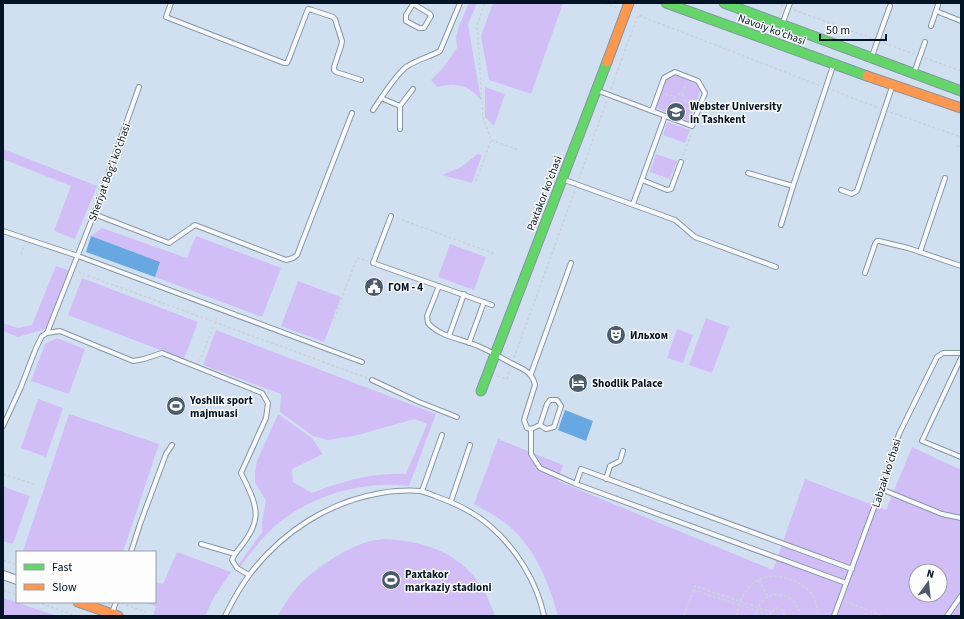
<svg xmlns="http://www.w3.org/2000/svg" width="964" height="619" viewBox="0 0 964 619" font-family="'Source Sans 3',sans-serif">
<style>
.green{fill:#d2bef7;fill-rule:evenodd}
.water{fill:#68a8e2}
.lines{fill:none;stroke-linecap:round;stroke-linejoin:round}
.lane-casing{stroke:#8696a6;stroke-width:6}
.street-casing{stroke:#8696a6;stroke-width:10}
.fast-casing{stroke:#8696a6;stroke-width:11}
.slow-casing{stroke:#8696a6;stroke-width:11}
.path{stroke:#cdd2d8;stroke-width:1.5;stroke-dasharray:3 2;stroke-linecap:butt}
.lane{stroke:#f8fafd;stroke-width:4}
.street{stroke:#f8fafd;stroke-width:8}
.fast{stroke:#63d668;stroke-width:9}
.slow{stroke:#ff974d;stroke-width:9}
.labels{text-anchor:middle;stroke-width:3;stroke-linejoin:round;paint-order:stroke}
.street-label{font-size:11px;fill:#021425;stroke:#fdfdfd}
.poi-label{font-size:11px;font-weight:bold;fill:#021425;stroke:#fdfdfd;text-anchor:start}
</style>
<rect width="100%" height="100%" fill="#d0e0f1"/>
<!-- green -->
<g class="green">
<path d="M 469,3 L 477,3 L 468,24 L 481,100 C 469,85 455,82 437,87 L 431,80 L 443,68 L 457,48 L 456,37 L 459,26 Z"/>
<polygon points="493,3 563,3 531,94 489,80 481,36"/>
<polygon points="675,75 697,84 700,91 689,121 656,108 666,79"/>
<polygon points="485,87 505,94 494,126 485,117"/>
<polygon points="667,122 690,130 685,143 663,135"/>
<polygon points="3,149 97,186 75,239 54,231 71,186 3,159"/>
<polygon points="478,154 482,155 472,183 442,175 461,167"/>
<polygon points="656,154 677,161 670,179 650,172"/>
<polygon points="102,228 187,258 196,236 281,268 262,317 155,277 160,262 91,236"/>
<polygon points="450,244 486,257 474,290 438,277"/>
<polygon points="56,266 70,271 46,329 18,337 3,331 3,323 18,328 32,325"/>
<polygon points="82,278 198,322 184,359 68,315"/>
<polygon points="298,281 341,297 324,342 281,326"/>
<polygon points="706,318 729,327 712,373 689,365"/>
<polygon points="677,329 693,335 683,363 667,358"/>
<path d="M 216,330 L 436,414 L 409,486 C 363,480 309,496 275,526 C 262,538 251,552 241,566 L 239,566 L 239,564 L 262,532 L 262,522 L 266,501 L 255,482 L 255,472 L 257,461 L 278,414 L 312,438 L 323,454 L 292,469 L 293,482 L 312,493 C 342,481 374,472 406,474 L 427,424 L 415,419 L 354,436 L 328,440 L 313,436 L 280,412 L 281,394 L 203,365 Z"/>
<polygon points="57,338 85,349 69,394 31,381 45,344"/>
<polygon points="38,399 63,408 46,457 21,448"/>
<polygon points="69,414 159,444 123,552 23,551"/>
<path d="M 498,439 L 563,465 L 558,481 L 773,570 L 805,479 L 886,510 L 912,447 L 961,470 L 961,616 L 558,616 C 549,583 536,550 510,527 C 500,518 486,511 474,504 ZM 916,571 L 940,571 L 940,595 L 916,595 Z"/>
<polygon points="4,487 30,496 13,544 3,541 3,491"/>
<path d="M 385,539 C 440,542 477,562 495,616 L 278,616 C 284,605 291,594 299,585 C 314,569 343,550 364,543 C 370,540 378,540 385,539 Z"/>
<polygon points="177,552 231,572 214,597 205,616 153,616 156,606 141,602 155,602 155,582 163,584"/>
<polygon points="3,598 57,616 3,616"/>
</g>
<!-- water -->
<g class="water">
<polygon points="91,236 160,262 155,277 86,252"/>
<polygon points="565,410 593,421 586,441 558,430"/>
</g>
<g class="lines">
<!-- lane casing -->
<g class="lane-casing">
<g id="lane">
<polyline points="171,3 166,17 284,63 287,63 290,56 308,9 312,10 333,17 335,19 342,41 341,46 334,67 334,70 336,72 361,80"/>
<polyline points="412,3 430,14 431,16 424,28 419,28 406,21 406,15 413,4"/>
<polyline points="936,11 961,21"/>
<polyline points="783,22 790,3"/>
<polyline points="931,26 938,5 938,3"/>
<polyline points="872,56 890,6"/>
<polyline points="914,73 925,42"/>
<polyline points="596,90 692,126 705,93 698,81 675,72 664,78 652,111"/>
<polyline points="381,98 400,106 413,89"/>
<polyline points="400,106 400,129"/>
<path d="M 373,110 C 382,97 394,77 406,67 C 416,60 429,57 440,51 L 460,3"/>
<polyline points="748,173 793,186 833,66"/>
<polyline points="562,179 675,220 695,237 776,267"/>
<polyline points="642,180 667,190 671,189 681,162"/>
<polyline points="841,190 852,194 857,191 892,87"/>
<polyline points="633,204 665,116"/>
<polyline points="94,214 169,243 195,225 286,260 293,258 297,255 352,113"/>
<polyline points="391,216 373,263 492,305"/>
<polyline points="781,225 793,186"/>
<polyline points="3,231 78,256 362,362"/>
<polyline points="920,252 945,178"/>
<polyline points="865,273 875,244 877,241 879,241 908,248 961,266"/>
<path d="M 439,286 L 427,316 L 428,323 C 440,337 462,339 478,346 C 490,351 500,357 511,363 C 522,369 532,371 535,385 L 524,420 L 527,428 L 531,429 L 540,425 L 547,404 L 550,400 L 557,400 L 561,406 L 554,427 L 546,429 L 540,425"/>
<polyline points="47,333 94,214 139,87"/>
<polyline points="449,336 464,294"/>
<polyline points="469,343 484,302"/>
<polyline points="961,358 922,441 961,457"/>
<polyline points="531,374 571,263"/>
<polyline points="372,380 419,402 457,417"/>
<path d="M 3,426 L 21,387 L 36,348 L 42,336 L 47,333 L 60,331 L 133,361 L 144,359 L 162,353 L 262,393 L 268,403 L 266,418 L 241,473 C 260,511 263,520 235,554 L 201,544"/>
<polyline points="531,429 531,454 540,468 576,484 846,583"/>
<polyline points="606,479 610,466 620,461 623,451"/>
<polyline points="576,484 581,469 852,569"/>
<polyline points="881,489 942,514 961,518"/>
<polyline points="422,491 442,435"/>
<polyline points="451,501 470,445"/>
<polyline points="131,552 140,524 166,454 172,445"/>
<polyline points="235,554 232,560 237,568 249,575"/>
<polyline points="112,613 116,602"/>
<path d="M 225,616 C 232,602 240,587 250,574 C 282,532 328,502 381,493 C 394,491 408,490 420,491 C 425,492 430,494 435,496 C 455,503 474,512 490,526 C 516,548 537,582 544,616"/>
<polyline points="834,616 881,489 899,434 937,357 943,353 961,353"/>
<polyline points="947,616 961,596"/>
</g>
</g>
<!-- street casing -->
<g class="street-casing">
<polyline id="street" points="3,575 17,580"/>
</g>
<!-- fast casing -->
<g class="fast-casing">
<g id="fast">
<polyline points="666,3 867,76"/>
<polyline points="724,3 961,91"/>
<polyline points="481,391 607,62"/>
</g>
</g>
<!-- slow casing -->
<g class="slow-casing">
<g id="slow">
<polyline points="607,62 629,3"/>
<polyline points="867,76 961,108"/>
<polyline points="78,602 118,616"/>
</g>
</g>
<!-- path -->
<g class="path">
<polyline points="605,3 617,8"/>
<polyline points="776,3 783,6"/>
<polyline points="794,10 871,38"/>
<polyline points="884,43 914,54"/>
<polyline points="925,58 961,71"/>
<polyline points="611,89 638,15 821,86"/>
<polyline points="832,90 879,108"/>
<circle cx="680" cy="99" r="5"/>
<polyline points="665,94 675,97"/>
<polyline points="682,94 686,83"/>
<polyline points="685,101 694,104"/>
<polyline points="890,112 961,137"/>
<polyline points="675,113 678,103"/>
<polyline points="491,140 519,150"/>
<polyline points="957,147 961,144"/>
<polyline points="683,156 692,132"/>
<polyline points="579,179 607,100"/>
<polyline points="476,181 491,140 483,117 477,25 485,3"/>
<polyline points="397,218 495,254"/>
<polyline points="21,255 24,245"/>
<polyline points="78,272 367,378"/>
<polyline points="334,319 357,258 368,261"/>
<polyline points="514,358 575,190"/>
<polyline points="199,362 218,315"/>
<polyline points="497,376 507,379 510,369"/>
<polyline points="3,474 34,484"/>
<polyline points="3,560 17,565"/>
<polyline points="759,580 768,597"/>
<polyline points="3,590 17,595"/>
<polyline points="694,590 770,615"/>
<polyline points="37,602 76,616"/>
<polyline points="846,602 881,615 880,616"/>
<polyline points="121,603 146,612 144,616"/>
<polyline points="684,616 695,586 771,612"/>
<path d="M 737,616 C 740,584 766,566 796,582 C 803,585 810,590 814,598 C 817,603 818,610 818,616"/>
<path d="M 756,616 C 759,587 796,588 800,616"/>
<polyline points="770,616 771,612 777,608 783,610 785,616"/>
</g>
<!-- lane -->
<use href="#lane" class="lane"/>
<!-- street -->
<use href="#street" class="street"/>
<!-- fast -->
<use href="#fast" class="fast"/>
<!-- slow -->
<use href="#slow" class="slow"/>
</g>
<!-- icons -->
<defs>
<g id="university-disc" transform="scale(1)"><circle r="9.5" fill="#4a5b6c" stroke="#fdfdfd"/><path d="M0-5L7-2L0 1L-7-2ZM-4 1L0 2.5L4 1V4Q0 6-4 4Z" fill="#fff"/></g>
<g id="civic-disc" transform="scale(1)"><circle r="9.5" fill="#4a5b6c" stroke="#fdfdfd"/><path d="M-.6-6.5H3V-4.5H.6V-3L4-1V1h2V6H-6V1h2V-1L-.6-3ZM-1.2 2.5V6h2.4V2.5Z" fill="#fff"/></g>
<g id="theatre-disc" transform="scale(1)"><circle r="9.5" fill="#4a5b6c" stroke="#fdfdfd"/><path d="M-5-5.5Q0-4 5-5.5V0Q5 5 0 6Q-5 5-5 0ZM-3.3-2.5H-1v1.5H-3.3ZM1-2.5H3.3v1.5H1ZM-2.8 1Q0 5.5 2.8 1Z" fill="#fff"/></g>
<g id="hotel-disc" transform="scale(1)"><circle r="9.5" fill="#4a5b6c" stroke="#fdfdfd"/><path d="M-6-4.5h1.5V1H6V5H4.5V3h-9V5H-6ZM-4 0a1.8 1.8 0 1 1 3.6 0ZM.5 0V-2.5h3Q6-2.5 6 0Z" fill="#fff"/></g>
<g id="stadium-disc" transform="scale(1)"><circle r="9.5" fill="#4a5b6c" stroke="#fdfdfd"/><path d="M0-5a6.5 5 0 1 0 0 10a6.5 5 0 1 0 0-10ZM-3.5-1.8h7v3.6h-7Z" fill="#fff"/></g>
</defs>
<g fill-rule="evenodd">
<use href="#university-disc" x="676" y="112"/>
<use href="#civic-disc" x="374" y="287"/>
<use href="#theatre-disc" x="616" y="335"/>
<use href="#hotel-disc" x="578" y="383"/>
<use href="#stadium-disc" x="176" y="406"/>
<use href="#stadium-disc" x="391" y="580"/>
</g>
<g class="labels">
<!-- street labels -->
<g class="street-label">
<text transform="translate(772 29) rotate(20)" y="4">Navoiy ko'chasi</text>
<text transform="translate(109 172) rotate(-70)" y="4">Sheriyat Bog'i ko'chasi</text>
<text transform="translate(544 193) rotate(-69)" y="4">Paxtakor ko'chasi</text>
<text transform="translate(886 473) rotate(-72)" y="4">Labzak ko'chasi</text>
</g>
<!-- poi labels -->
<g class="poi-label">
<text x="690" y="110">Webster University<tspan x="690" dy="13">in Tashkent</tspan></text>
<text x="388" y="291">ГОМ - 4</text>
<text x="630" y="339">Ильхом</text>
<text x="592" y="387">Shodlik Palace</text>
<text x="190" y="404">Yoshlik sport<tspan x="190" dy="13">majmuasi</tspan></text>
<text x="405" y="578">Paxtakor<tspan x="405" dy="13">markaziy stadioni</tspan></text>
</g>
</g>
<!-- border -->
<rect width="964" height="619" fill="none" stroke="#021425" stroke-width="8"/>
<!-- legend -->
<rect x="16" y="551" width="140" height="52" fill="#fdfdfd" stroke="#99a0a7"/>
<rect x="24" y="564" width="20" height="6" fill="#63d668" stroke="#99a0a7"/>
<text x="52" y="571" font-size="12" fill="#021425">Fast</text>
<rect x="24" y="584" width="20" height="6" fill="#ff974d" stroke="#99a0a7"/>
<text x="52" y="591" font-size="12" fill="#021425">Slow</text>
<!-- north arrow -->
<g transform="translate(928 583) rotate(15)"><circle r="19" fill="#fdfdfd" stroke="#99a0a7"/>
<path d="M0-3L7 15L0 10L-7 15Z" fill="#4a5b6c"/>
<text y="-6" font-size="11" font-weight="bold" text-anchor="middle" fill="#021425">N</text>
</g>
<!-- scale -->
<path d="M820 34v6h66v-6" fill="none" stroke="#021425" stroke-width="2"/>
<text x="826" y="34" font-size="12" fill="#021425" stroke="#fdfdfd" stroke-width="3" paint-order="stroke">50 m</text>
</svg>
